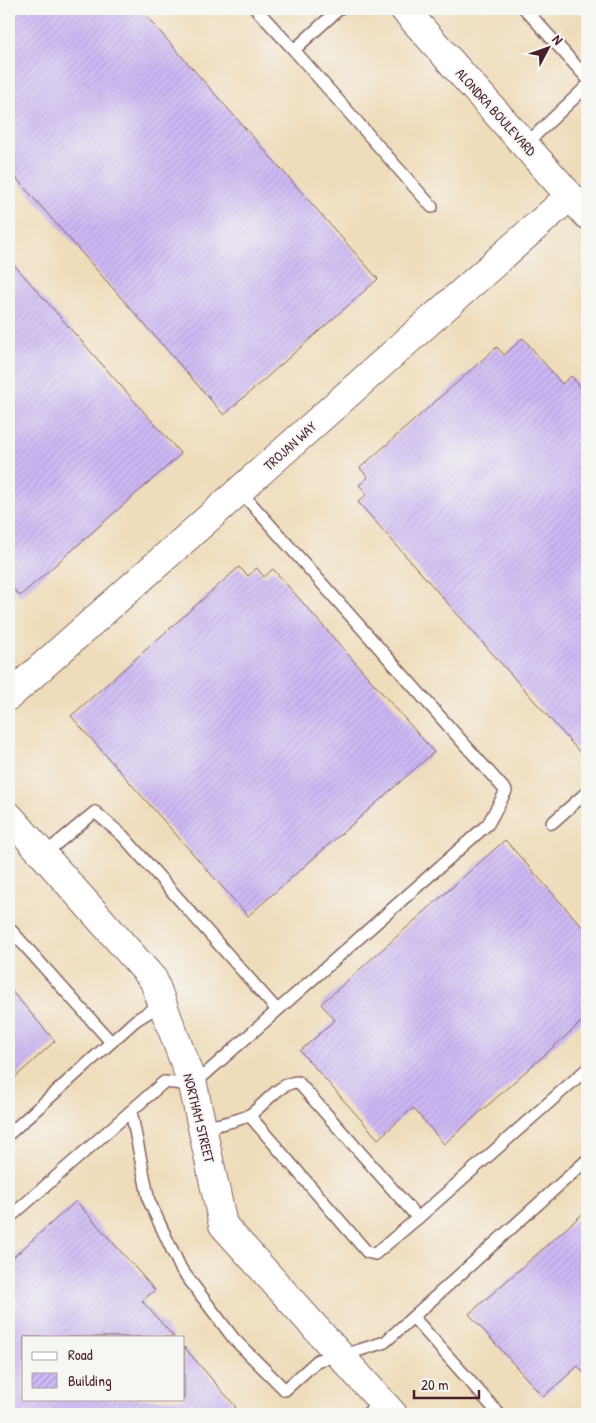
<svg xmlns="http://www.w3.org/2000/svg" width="596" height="1423" viewBox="0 0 596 1423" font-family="'Patrick Hand',sans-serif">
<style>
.building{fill:url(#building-hatch)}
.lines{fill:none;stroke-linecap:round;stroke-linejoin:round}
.service-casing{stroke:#84615d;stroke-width:14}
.tertiary-casing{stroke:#84615d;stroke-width:30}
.secondary-casing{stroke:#84615d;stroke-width:30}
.service{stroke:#fff;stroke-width:11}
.tertiary{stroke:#fff;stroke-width:28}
.secondary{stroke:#fff;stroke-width:28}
.labels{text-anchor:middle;stroke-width:4;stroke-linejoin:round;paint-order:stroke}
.street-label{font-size:14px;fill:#4a1f2b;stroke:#f6f6f2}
</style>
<defs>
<pattern id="building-hatch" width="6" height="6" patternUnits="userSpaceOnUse" patternTransform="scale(1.25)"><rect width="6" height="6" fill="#ccb8f4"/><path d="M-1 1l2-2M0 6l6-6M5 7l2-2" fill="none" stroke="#b19ed1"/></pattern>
</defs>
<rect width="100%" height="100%" fill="#f6f6f2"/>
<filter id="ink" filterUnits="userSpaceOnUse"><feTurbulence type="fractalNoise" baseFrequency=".02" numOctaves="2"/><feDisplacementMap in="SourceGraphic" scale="10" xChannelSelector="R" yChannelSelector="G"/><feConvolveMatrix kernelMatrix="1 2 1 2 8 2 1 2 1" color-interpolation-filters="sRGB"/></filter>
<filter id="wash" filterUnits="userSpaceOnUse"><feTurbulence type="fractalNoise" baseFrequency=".0096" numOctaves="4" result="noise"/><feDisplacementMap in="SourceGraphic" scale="20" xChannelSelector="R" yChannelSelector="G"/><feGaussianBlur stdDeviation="1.12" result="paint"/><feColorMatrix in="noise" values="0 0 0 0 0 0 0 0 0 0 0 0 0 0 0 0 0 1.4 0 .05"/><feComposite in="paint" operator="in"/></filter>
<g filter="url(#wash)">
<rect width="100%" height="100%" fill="#efdcba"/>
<g id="blocks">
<!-- building -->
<g class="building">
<polygon points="9,9 140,9 378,279 224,415 9,170"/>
<polygon points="9,259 181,454 20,596 9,584"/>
<polygon points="523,338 562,384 571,376 587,394 587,756 585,758 358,502 367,494 359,485 368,477 360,468 497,347 504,355"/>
<polygon points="239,567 248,576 257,568 264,577 273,569 434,752 248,916 71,716"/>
<polygon points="505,840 587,932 587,1017 444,1144 413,1108 378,1139 300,1051 335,1020 321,1004"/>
<polygon points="9,988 55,1041 9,1083"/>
<polygon points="76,1201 155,1290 142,1301 174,1337 24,1337 24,1399 184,1399 184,1347 236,1407 228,1414 9,1414 9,1261"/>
<polygon points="587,1210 587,1377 578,1366 543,1397 469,1314"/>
</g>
</g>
</g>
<g filter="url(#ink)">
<use href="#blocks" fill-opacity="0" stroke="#84615d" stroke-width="1"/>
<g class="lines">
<!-- service casing -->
<g class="service-casing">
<g id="service">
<polyline points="256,9 294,50 339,9"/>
<polyline points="525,9 587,78"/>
<polyline points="294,50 432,207"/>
<polyline points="525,145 587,86"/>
<polyline points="552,823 587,792"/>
<polyline points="43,855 95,812 123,836 277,1010"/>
<polyline points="9,928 111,1042"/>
<polyline points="131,1111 149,1201 181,1269 234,1339 285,1390 318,1360 341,1356 385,1342 587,1160"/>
<polyline points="249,1115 367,1252 375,1254 418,1218"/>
<path d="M 202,1128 C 215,1125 241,1121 251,1114 C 265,1104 280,1082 298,1082 L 418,1218 L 587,1069"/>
<polyline points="9,1134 136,1020 162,1004"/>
<polyline points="9,1218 164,1082 193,1085 488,824 506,791 240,491"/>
<polyline points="413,1317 499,1414"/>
<polyline points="367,1414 381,1401"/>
</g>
</g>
<!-- tertiary casing -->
<g class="tertiary-casing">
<g id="tertiary">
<polyline points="9,696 570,196"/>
<polyline points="9,816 153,979 193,1085 223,1225 393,1414"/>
</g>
</g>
<!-- secondary casing -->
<g class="secondary-casing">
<polyline id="secondary" points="404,9 587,215"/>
</g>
<!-- service -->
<use href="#service" class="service"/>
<!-- tertiary -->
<use href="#tertiary" class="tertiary"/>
<!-- secondary -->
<use href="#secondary" class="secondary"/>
</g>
</g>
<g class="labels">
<!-- street labels -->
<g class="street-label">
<text transform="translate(496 112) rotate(48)" y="5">ALONDRA BOULEVARD</text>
<text transform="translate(290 446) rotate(-42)" y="5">TROJAN WAY</text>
<text transform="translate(199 1118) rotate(76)" y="5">NORTHAM STREET</text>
</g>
</g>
<!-- margin -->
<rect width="596" height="1423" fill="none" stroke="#f6f6f2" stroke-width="30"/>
<!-- legend -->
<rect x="22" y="1336" width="162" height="65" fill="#f6f6f2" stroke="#b1a0a2"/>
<rect x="32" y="1352" width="25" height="8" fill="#ffffff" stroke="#b1a0a2"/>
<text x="68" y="1360" font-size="15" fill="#4a1f2b">Road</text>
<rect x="32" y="1373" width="25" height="15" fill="url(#building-hatch)" stroke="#b1a0a2"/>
<text x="68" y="1386" font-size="15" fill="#4a1f2b">Building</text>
<!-- north arrow -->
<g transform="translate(548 48) rotate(49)" stroke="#f6f6f2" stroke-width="4" paint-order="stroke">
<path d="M0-4L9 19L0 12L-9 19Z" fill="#4a1f2b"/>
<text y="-8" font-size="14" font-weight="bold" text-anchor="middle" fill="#4a1f2b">N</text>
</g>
<!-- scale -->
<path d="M414 1390v8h65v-8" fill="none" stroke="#4a1f2b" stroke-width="2.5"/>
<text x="421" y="1390" font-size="15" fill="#4a1f2b" stroke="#f6f6f2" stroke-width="4" paint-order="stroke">20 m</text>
</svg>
